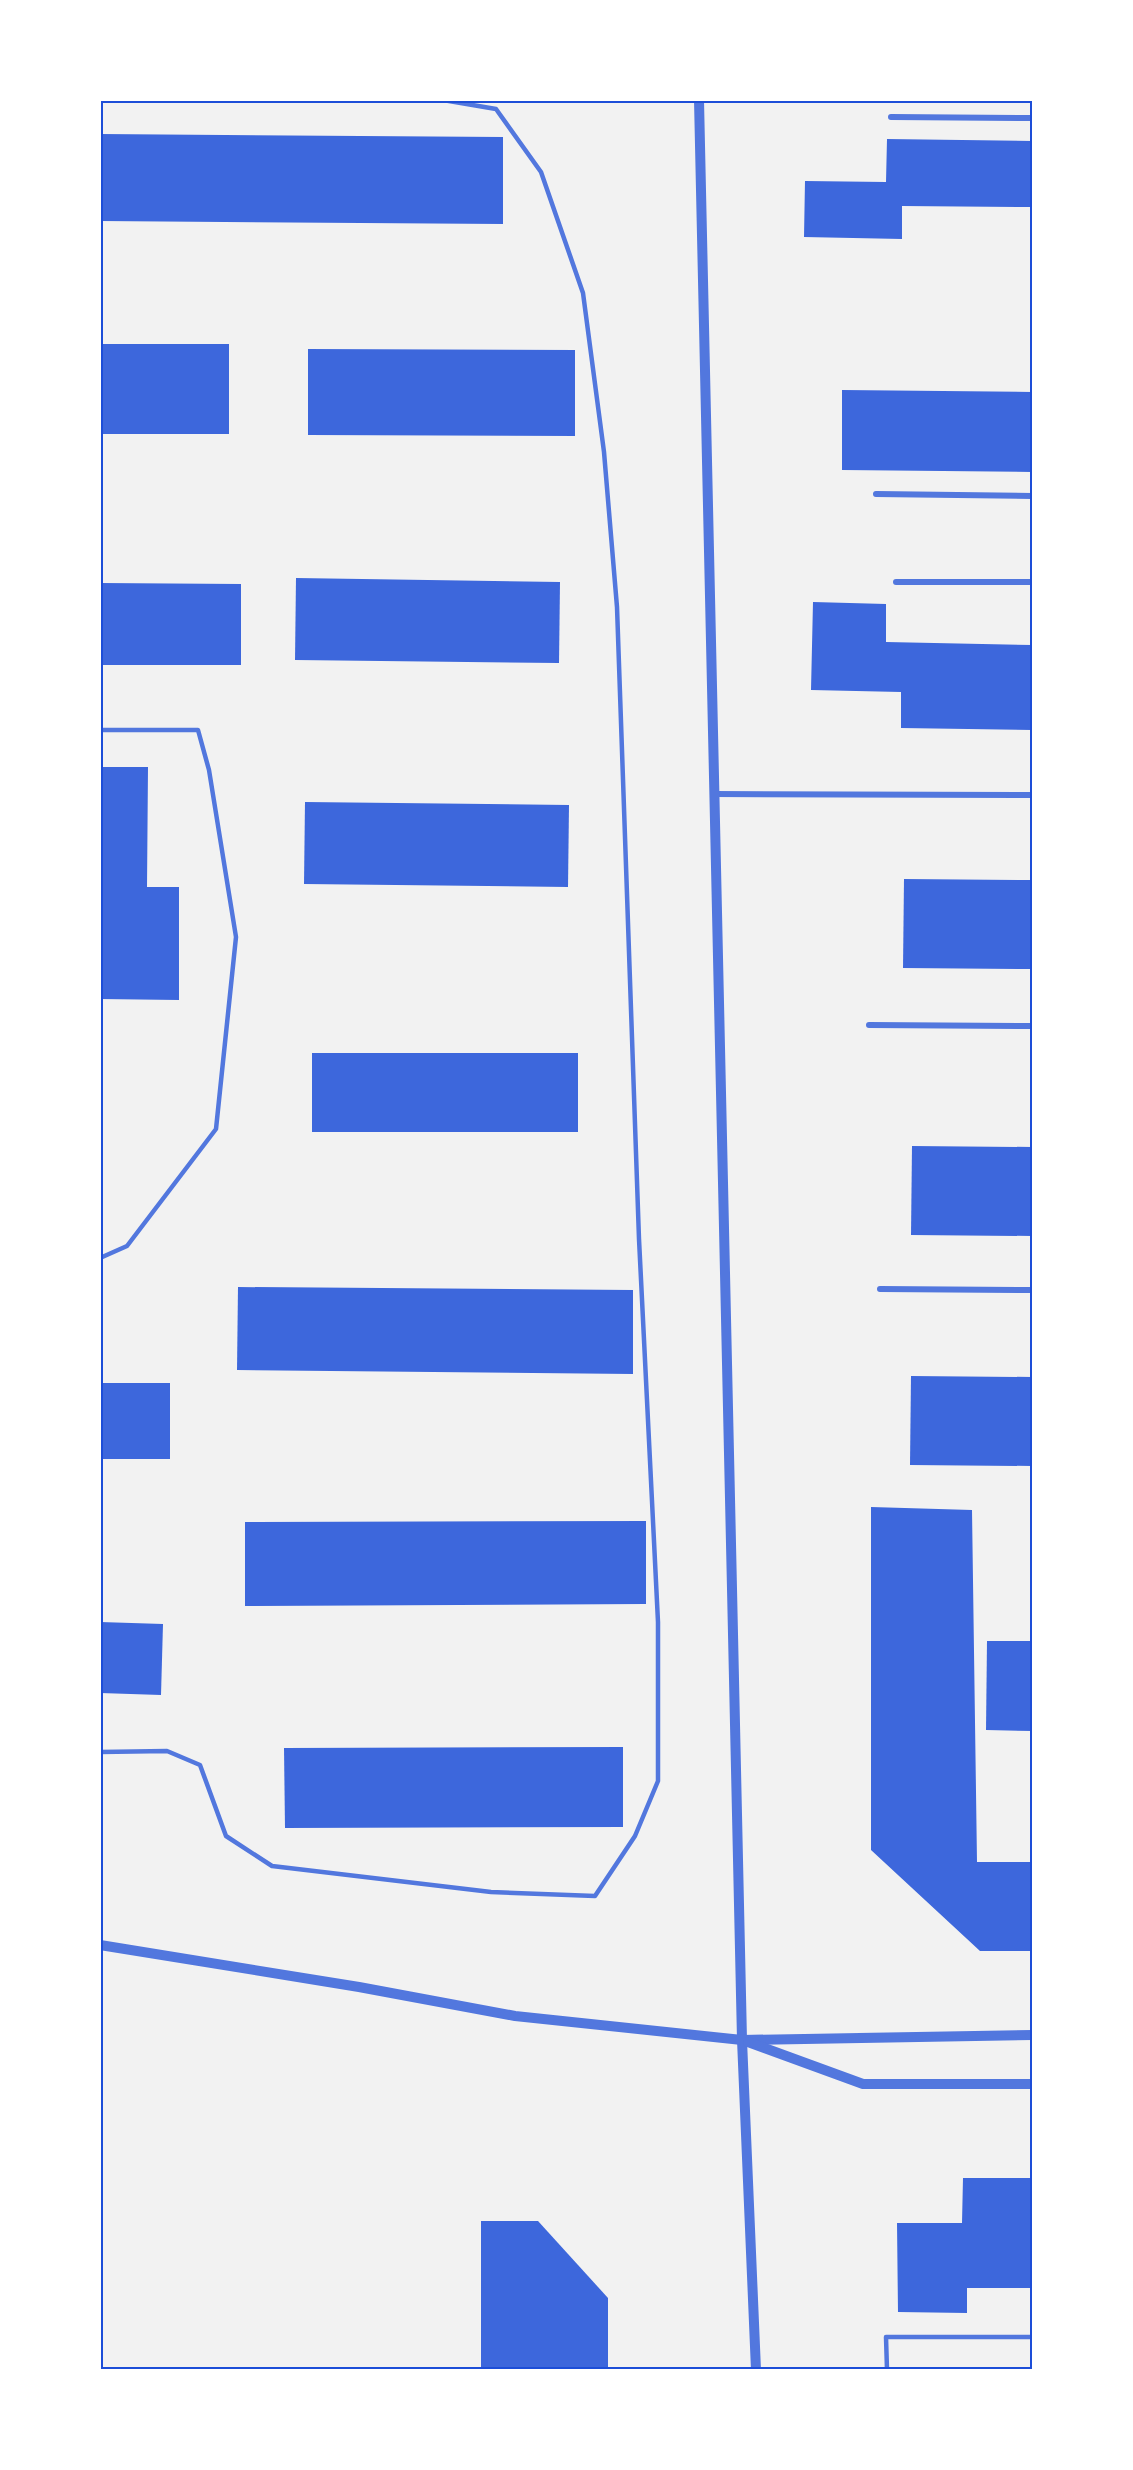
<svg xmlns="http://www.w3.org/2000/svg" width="1133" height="2470" viewBox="0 0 1133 2470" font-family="Ubuntu,sans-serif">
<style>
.building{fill:#3d67dc}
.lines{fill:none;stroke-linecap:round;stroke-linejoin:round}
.service{stroke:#5277de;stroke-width:4.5}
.minor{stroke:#5277de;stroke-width:6}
.tertiary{stroke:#5277de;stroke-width:10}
.neatline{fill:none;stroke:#1d4ed8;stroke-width:2}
</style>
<rect width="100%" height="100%" fill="#f2f2f2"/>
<!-- building -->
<g class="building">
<polygon points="100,134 503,137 503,224 100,221"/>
<polygon points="887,139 1032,141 1032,207 902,206 902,239 804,237 805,181 886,182"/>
<rect x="100" y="344" width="129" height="90"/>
<polygon points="308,349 575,350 575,436 308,435"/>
<polygon points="842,390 1032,392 1032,472 842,470"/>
<polygon points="296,578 560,582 559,663 295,660"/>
<polygon points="100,583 241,584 241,665 100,665"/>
<polygon points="813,602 886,604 886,642 1032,645 1032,730 901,728 901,692 811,690"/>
<polygon points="100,767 148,767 147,887 179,887 179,1000 100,999"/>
<polygon points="305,802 569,805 568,887 304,884"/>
<polygon points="904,879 1032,880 1032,969 903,968"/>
<rect x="312" y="1053" width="266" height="79"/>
<polygon points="912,1146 1032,1147 1032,1236 911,1235"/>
<polygon points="238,1287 633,1290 633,1374 237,1370"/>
<polygon points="911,1376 1032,1377 1032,1466 910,1465"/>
<rect x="100" y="1383" width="70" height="76"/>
<polygon points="871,1507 972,1510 977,1862 1032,1862 1032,1951 980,1951 871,1850"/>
<polygon points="646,1521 646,1604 245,1606 245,1522"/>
<polygon points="100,1622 163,1624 161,1695 100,1693"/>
<polygon points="987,1641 1032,1641 1032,1731 986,1730"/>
<polygon points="623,1747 623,1827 285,1828 284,1748"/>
<polygon points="963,2178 1032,2178 1032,2288 967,2288 967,2313 898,2312 897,2223 962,2223"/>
<polygon points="481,2221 538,2221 608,2298 608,2370 481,2370"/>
</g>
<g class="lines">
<!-- service -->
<g class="service">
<polyline points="100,730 198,730 209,770 236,937 216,1129 127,1246 100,1258"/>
<polyline points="100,1752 167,1751 200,1765 226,1836 272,1866 491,1892 595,1896 635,1836 658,1781 658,1622 639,1239 617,607 604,452 583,293 541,172 496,109 443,100"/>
<polyline points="887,2370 886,2337 1032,2337"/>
</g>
<!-- minor -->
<g class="minor">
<polyline points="891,117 1032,118"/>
<polyline points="876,494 1032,496"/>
<polyline points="896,582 1032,582"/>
<polyline points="714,794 1032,795"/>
<polyline points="869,1025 1032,1026"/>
<polyline points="880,1289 1032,1290"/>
</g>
<!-- tertiary -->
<g class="tertiary">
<polyline points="699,100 742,2040 756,2370"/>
<polyline points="100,1945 359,1987 515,2016 742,2040 1032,2035"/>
<polyline points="748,2042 863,2084 1032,2084"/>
</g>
</g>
<!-- border -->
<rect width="1133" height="2470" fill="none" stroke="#ffffff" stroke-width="204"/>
<rect x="102" y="102" width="929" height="2266" class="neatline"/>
</svg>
